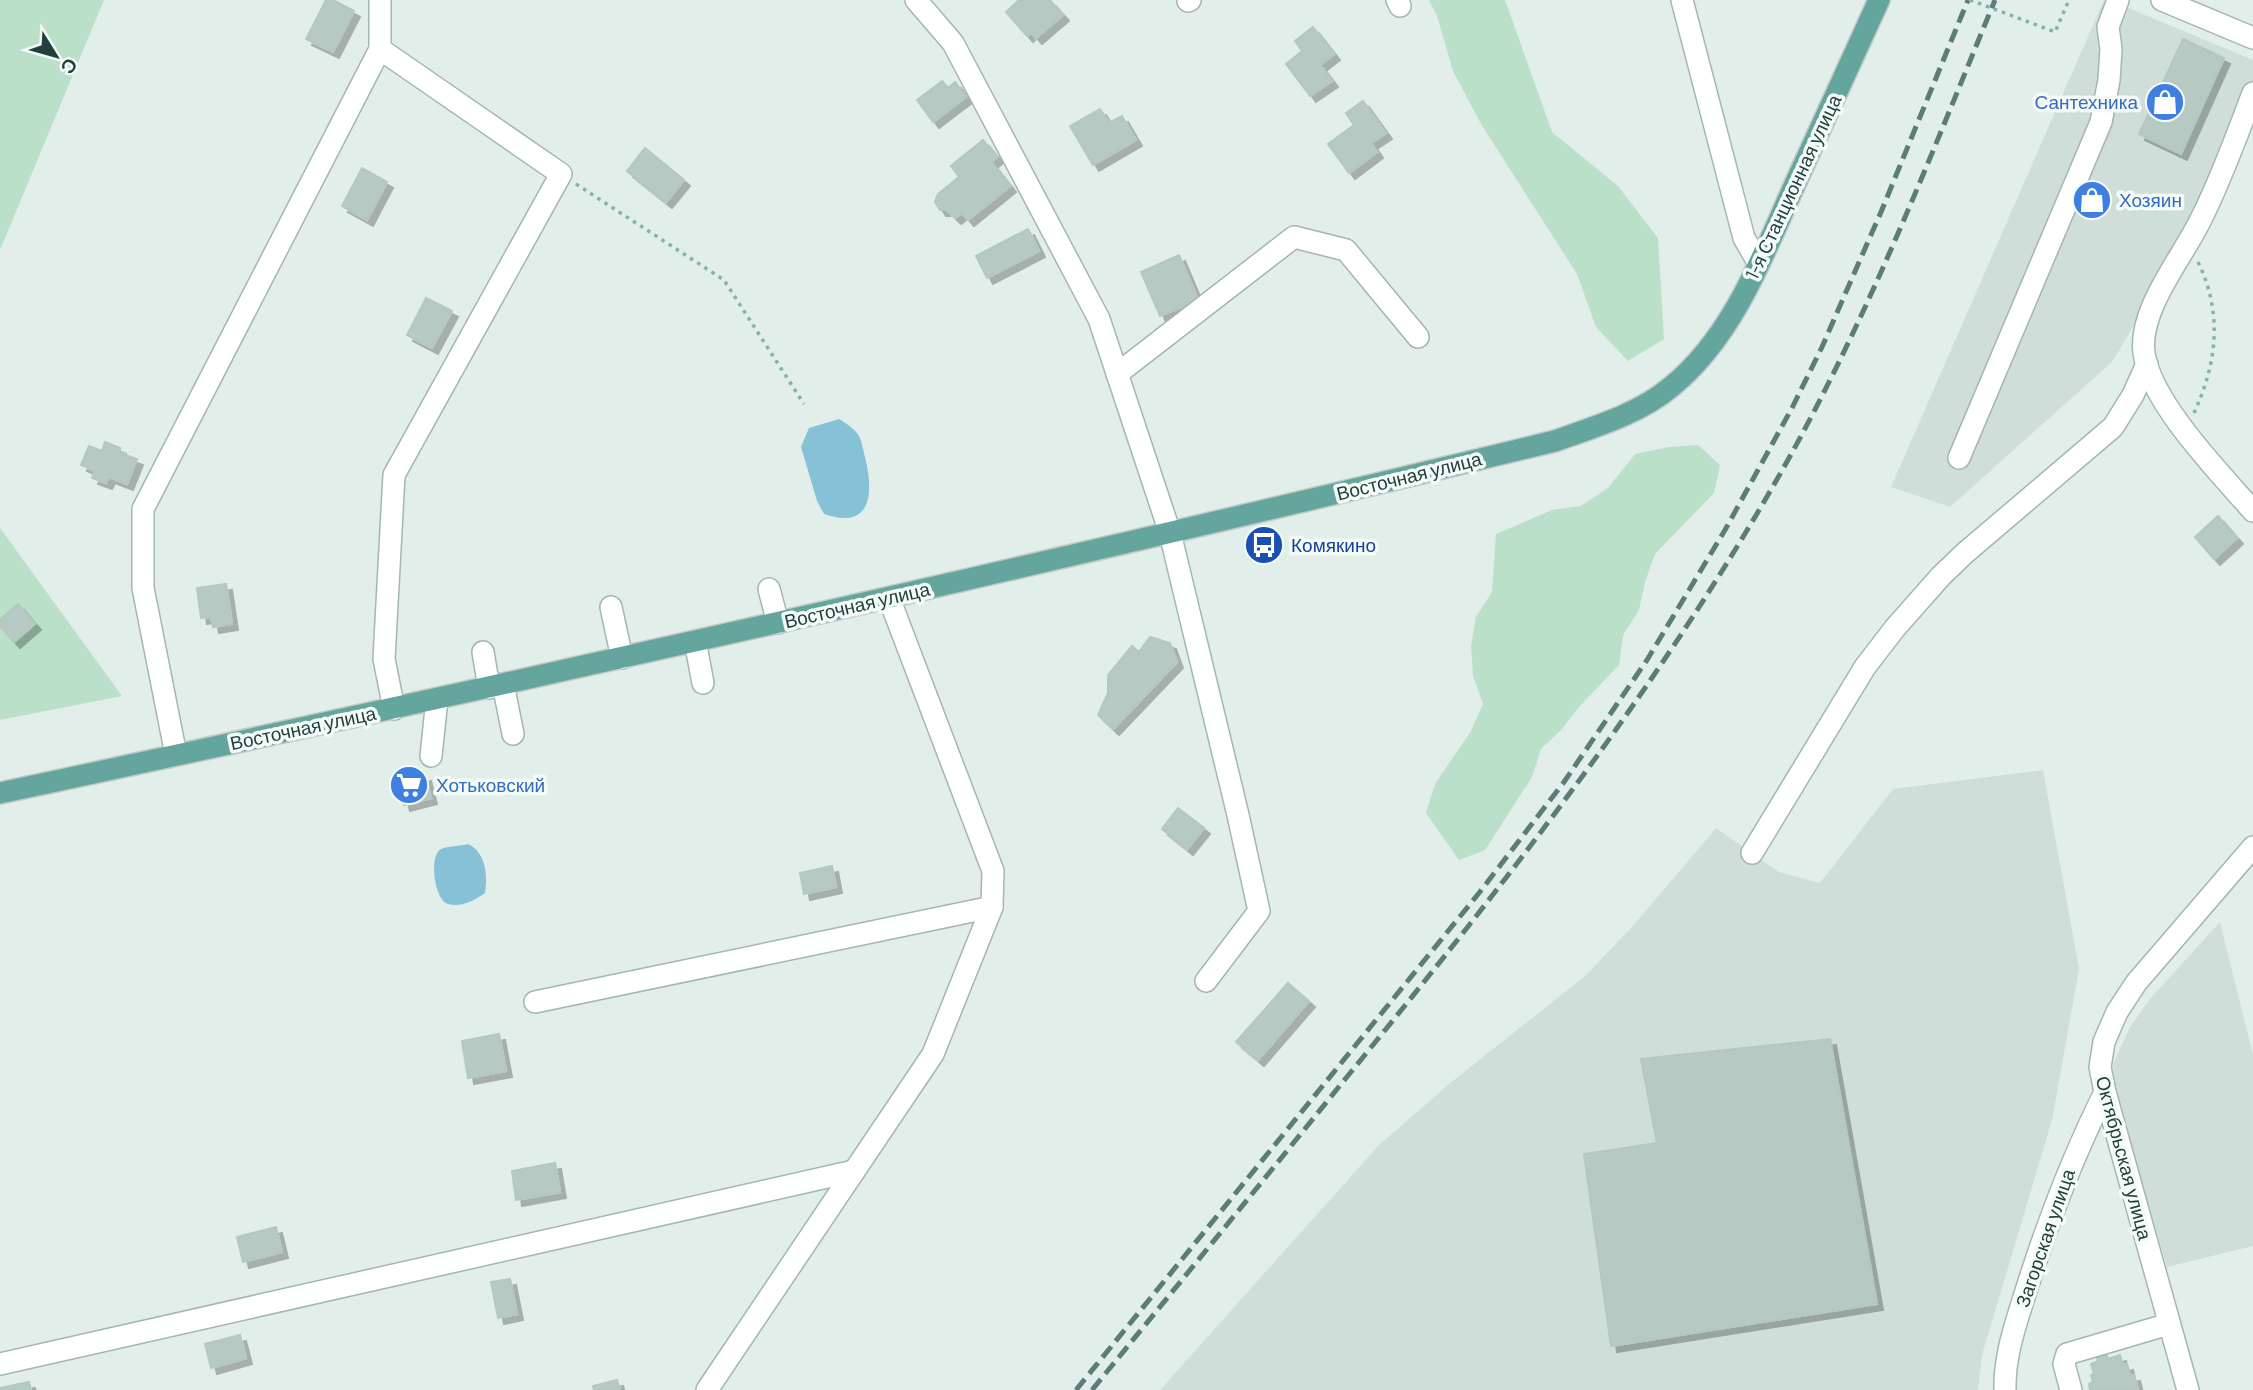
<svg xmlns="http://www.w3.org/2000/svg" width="2253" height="1390" viewBox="0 0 2253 1390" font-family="Barlow,sans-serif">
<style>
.built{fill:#d0ded9}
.green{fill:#bae0c9}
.water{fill:#86c1d7}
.building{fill:#b7c9c3;stroke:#b4c8c2;stroke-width:2;filter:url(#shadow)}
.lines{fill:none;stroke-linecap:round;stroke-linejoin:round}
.minor-casing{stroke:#a4b6b2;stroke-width:24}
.major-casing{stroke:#c1cac8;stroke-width:24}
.path{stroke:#80b4aa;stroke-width:3.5;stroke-dasharray:3.5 5;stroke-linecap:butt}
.minor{stroke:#fff;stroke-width:21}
.major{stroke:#64a69d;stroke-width:21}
.rail{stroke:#5b7c77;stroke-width:5;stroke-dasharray:14 7;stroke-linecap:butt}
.labels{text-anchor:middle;stroke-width:7;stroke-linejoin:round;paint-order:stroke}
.shop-label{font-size:19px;fill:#366cbe;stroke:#f3faf7;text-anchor:start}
.street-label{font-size:19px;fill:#21403c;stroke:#f3faf7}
.transit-label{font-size:19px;fill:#164399;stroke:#f3faf7;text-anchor:start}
</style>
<defs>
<filter id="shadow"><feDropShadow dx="6" dy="6" stdDeviation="0" flood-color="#0004"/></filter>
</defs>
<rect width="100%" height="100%" fill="#e2eeea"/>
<!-- built -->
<g class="built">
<polygon points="2104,0 2109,0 2253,60 2253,93 2218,184 2112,362 1950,507 1891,487"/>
<polygon points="2043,770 2079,969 2052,1120 1982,1355 1978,1390 1160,1390 1379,1145 1449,1084 1585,976 1633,926 1716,828 1779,872 1820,883 1893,789"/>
<polygon points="2220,922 2253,1055 2253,1246 2167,1267 2114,1088 2113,1064 2130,1027 2150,999"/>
</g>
<!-- green -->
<g class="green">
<polygon points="0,0 104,0 0,250"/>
<polygon points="1429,0 1505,0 1552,132 1618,186 1658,238 1664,339 1628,361 1596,327 1577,274 1481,124 1453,71 1437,16"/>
<polygon points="1698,445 1720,465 1714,493 1655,554 1645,582 1639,610 1623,635 1619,665 1578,708 1561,730 1541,749 1532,777 1485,850 1459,860 1426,813 1435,784 1471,731 1483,704 1473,676 1471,646 1476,617 1492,592 1496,534 1552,510 1581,506 1608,488 1635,454 1669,447"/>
<polygon points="0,528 122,696 0,720"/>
</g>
<!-- water -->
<g class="water">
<path d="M 839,419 C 847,424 854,428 859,436 C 862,442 863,450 865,457 C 874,492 872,531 824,514 L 817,501 L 801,447 L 809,428 Z"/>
<path d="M 468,844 C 486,852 488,877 485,893 C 475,900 461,908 448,904 C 435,901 428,856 441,849 C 448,846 461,846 468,844 Z"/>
</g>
<!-- building -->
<g class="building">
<polygon points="326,0 333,0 354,11 333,52 306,39"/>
<polygon points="1019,0 1050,0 1063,15 1036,38 1031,32 1027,36 1006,12"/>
<polygon points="1313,27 1334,54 1320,65 1332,81 1310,96 1286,64 1302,51 1295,41"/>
<polygon points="2183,39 2224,58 2181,154 2139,134"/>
<polygon points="942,81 948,88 955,82 966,97 933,122 917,100"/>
<polygon points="1363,101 1386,133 1371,143 1377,152 1349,173 1328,144 1354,125 1346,113"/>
<polygon points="1100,109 1109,123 1122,116 1136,140 1093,165 1070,126"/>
<polygon points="983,140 997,157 991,162 1010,186 968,220 962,213 955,218 947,210 940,210 935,202 938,194 959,177 951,166"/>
<polygon points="645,148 684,180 666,202 627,171"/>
<polygon points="362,168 387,182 367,220 342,206"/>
<polygon points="1028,229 1039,251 987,278 976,256"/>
<polygon points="1179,255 1198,300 1160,316 1141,272"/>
<polygon points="426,298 452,311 432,348 407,335"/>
<polygon points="105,442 120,448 120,453 137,459 127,484 109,477 106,483 92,478 95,471 81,465 89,446 102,451"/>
<polygon points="2218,516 2237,538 2214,559 2195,537"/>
<polygon points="226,584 232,624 213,627 211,617 201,618 197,588"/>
<polygon points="18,604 35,624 14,642 0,626 0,620"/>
<polygon points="1150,637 1170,643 1177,662 1113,729 1098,715 1108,693 1108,675 1132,646 1139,652"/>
<polygon points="425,775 431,798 404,805 398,782"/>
<polygon points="1178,808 1204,828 1187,849 1162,829"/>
<polygon points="832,866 836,887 804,894 800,873"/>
<polygon points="1288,983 1309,1001 1258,1060 1236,1042"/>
<polygon points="499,1034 506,1071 468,1078 462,1041"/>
<polygon points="1830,1039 1877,1304 1611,1346 1584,1154 1657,1143 1641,1059"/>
<polygon points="555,1163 560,1192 516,1200 512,1171"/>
<polygon points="276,1227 282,1252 243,1262 237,1237"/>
<polygon points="510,1279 517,1314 498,1318 491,1282"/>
<polygon points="240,1335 246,1358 211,1368 205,1344"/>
<polygon points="2107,1355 2108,1359 2120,1355 2123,1365 2127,1364 2130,1376 2134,1375 2138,1390 2090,1390 2089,1384 2093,1382 2091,1375 2094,1374 2091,1364 2098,1361 2097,1358"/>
<polygon points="617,1380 620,1390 594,1390 593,1386"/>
<polygon points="29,1382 31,1390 0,1390 0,1388"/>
</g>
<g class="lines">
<!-- minor casing -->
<g class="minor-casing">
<g id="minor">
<polyline points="916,0 953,43 1099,319 1170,533 1238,815 1259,911 1206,981"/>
<polyline points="1397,0 1400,6"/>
<polyline points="1682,0 1744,238 1759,264"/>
<polyline points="2162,0 2253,38"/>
<polyline points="1188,1 1190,0"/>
<polyline points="380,49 380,0"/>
<path d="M 2253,93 C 2237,135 2222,177 2202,217 C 2184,256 2138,309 2144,353 C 2151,403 2220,473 2253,511"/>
<polyline points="1117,374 1294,237 1346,250 1418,337"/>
<polyline points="1959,458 2101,122 2109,80 2111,49 2108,27 2118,0"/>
<polyline points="769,589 778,623"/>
<polyline points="611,607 622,658"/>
<polyline points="695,641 703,683"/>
<polyline points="483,652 489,688"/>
<polyline points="503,684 513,734"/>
<polyline points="176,755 143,588 143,509 380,49 561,174 394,475 384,659 394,709"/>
<polyline points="431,756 437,699"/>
<polyline points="1752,853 1865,667 1895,628 1941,576 1965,553 2113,427 2133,395 2147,364"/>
<polyline points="535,1002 992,907"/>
<polyline points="0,1364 854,1171"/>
<polyline points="707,1390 933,1054 992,907 993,871 889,598"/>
<path d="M 2005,1390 C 2004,1356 2016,1323 2026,1291 C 2048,1221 2072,1158 2105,1092"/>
<polyline points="2071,1390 2064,1364 2067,1354 2169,1324"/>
<polyline points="2188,1390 2105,1092 2100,1067 2104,1042 2117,1012 2136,983 2253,847"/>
</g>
</g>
<!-- major casing -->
<g class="major-casing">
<path id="major" d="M 0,793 C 520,682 1039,566 1555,441 C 1594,427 1639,414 1671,387 C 1733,337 1763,255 1795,184 C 1823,123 1851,61 1879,0"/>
</g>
<!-- path -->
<g class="path">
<polyline points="1970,0 2055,32 2069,0"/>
<polyline points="576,184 724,280 804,404"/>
<path d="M 2194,413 C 2217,363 2223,313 2198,262"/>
</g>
<!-- minor -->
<use href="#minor" class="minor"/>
<!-- major -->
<use href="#major" class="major"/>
<!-- rail -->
<g class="rail">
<polyline points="1076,1390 1479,893 1564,782 1647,660 1725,530 1792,408 1822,347 1881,212 1968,0"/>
<path d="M 1092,1390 C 1177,1286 1262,1182 1346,1078 C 1500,890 1650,699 1772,488 C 1862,333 1927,165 1995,0"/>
</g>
</g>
<!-- icons -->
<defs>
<g id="shop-disc" transform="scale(2.0125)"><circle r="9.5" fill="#3f7fe0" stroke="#f3faf7"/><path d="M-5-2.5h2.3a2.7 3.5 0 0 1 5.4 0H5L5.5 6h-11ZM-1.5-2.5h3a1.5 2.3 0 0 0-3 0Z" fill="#fff"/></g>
<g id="bus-disc" transform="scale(2.0125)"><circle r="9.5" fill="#1a4fb4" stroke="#f3faf7"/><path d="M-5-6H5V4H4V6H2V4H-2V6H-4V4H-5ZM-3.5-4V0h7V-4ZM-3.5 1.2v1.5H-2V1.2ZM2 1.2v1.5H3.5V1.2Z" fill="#fff"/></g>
<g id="supermarket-disc" transform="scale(2.0125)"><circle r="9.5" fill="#3f7fe0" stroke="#f3faf7"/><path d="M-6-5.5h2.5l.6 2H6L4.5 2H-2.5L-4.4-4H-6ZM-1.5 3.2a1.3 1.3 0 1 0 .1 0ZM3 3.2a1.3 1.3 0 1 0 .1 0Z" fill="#fff"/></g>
</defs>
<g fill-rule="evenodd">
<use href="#shop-disc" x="2165" y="102"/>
<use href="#shop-disc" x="2092" y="200"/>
<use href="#bus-disc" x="1264" y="545"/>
<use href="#supermarket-disc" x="409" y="785"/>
</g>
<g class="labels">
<!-- shop labels -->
<g class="shop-label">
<text x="2138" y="109" text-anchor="end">Сантехника</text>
<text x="2119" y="207">Хозяин</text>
<text x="436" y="792">Хотьковский</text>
</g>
<!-- street labels -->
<g class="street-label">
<text transform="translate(1793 187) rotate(-65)" y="7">1-я Станционная улица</text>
<text transform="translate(1409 476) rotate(-14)" y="7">Восточная улица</text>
<text transform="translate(857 605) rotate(-13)" y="7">Восточная улица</text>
<text transform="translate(303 728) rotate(-12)" y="7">Восточная улица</text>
<text transform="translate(2124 1158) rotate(75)" y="7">Октябрьская улица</text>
<text transform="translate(2045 1238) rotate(-71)" y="7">Загорская улица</text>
</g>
<!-- transit labels -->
<g class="transit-label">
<text x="1291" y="552">Комякино</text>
</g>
</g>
<!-- north arrow -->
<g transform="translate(56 56) rotate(127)" stroke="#f3faf7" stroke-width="5" paint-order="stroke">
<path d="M0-5L12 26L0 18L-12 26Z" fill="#21403c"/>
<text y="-10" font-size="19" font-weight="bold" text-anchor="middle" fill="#21403c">С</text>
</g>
</svg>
